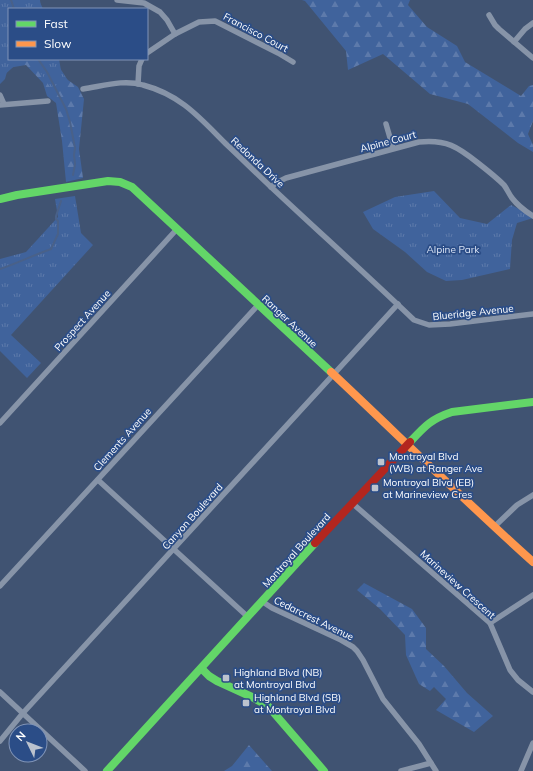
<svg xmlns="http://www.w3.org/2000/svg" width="533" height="771" viewBox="0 0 533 771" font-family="Mulish,sans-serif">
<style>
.forest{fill:url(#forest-firs)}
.park{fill:url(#park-tufts)}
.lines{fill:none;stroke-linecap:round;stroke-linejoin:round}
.stream{stroke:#496189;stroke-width:2}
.street{stroke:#8794a8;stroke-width:5.5}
.fast{stroke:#63d668;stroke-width:8}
.slow{stroke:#ff974d;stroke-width:8}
.jam{stroke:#b3261e;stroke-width:8}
.poi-dot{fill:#bcc3ce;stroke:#2b4d87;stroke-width:1.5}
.labels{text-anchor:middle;stroke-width:3.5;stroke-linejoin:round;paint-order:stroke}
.street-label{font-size:10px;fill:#fff;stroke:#2b4d87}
.park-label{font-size:10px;fill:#dbe5f6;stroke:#2b4d87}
.poi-label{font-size:10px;fill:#fff;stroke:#2b4d87;text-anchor:start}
</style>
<defs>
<pattern id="forest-firs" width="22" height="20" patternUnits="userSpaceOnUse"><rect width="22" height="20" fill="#40639c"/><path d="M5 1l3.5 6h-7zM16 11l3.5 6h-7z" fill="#5d7aab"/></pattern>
<pattern id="park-tufts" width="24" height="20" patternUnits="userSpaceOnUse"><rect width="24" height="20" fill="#40639c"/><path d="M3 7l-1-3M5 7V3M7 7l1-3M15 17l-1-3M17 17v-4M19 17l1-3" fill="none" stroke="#5d7aab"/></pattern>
</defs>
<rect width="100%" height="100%" fill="#405372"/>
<!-- forest -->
<g class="forest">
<polygon points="0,0 39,0 43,9 9,9 9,59 59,59 62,76 78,87 84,99 79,149 83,178 66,182 62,141 56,103 47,96 43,83 26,65 8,68 5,79 0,84"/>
<polygon points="302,0 410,0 408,5 427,27 457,46 465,62 521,96 529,86 533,85 533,121 528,134 533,145 533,152 518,143 468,104 430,94 383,54 348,70 346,51 305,1"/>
<polygon points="364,583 412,609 426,628 426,649 444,666 467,693 493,716 474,732 436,710 446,699 434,687 430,691 419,684 406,655 405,635 380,609 357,590"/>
<polygon points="249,745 272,771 224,771 232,766"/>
</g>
<!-- park -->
<g class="park">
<polygon points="0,0 40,0 41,9 9,9 9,59 22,59 0,79"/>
<polygon points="31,59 54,59 69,82 50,87"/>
<polygon points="434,191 460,218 487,224 511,205 533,216 533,218 517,223 512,240 510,269 462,280 446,281 427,272 405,252 373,229 363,212 395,197"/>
<polygon points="75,196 81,233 93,245 11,335 41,363 27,378 0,351 0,259 26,252 58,217 55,199"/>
</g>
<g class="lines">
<!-- stream -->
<g class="stream">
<polyline points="11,0 14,9"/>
<polyline points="38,59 47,72 66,109 70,122 75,148 74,155 75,164 73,175"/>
<path d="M 0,269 C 18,263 34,255 51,249 L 58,234 L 58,221 L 56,219 L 56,216 L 61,201"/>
</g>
<!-- street -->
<g class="street">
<polyline points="117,0 144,3 160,12 167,20 175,34"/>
<polyline points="489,15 495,25 499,29 533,58"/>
<polyline points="514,42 525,29 533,23"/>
<polyline points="147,53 175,34 199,22 215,21 278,53 293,62"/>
<polyline points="138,84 139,66 142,59"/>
<path d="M 83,89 C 103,86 124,79 143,85 C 181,95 200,118 226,144 C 241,158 255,172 270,186 C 318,231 367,275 414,320 L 429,325 L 450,324 L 533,314"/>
<polyline points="0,95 4,104"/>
<polyline points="0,105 48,101"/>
<polyline points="386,124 393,148"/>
<path d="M 271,187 L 276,183 L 286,178 L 419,142 C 446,139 458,147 478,163 C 487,170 496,177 504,185 C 507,189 509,194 512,198 C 518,206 525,211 533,216"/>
<polyline points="0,423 177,229"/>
<polyline points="98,480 248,617"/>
<polyline points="352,503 490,623 510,670 518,680 533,692"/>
<polyline points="494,527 517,505 533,495"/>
<polyline points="0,586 258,305"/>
<polyline points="263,602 272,608 341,640 353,647 357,651 363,660 383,699 419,744 436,771"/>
<polyline points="490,623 533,595"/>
<polyline points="0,692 85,771"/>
<polyline points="0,741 23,713 398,304"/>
<polyline points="401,771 431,763"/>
<polyline points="521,771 533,743"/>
</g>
<!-- fast -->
<g class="fast">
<polyline points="0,199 17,195 108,181 120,182 132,187 331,372"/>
<path d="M 410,442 C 425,426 431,419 452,412 L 533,402"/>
<polyline points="202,669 209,676 217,681 252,697 268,706 324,771"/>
<polyline points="107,771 315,543"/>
</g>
<!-- slow -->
<path class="slow" d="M 331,372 C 398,435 464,500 533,562"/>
<!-- jam -->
<polyline class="jam" points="315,543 410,442"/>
</g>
<!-- markers -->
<g class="poi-dot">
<rect x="377" y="458" width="8" height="8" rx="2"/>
<rect x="371" y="484" width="8" height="8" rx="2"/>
<rect x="222" y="674" width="8" height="8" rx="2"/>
<rect x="242" y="699" width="8" height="8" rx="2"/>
</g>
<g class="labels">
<!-- street labels -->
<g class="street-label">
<text transform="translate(256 32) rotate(28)" y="4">Francisco Court</text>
<text transform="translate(388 141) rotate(-15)" y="4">Alpine Court</text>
<text transform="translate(258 162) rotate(43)" y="4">Redonda Drive</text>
<text transform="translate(473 312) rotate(-6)" y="4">Blueridge Avenue</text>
<text transform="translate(82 320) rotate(-48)" y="4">Prospect Avenue</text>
<text transform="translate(290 321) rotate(43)" y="4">Ranger Avenue</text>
<text transform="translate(122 439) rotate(-48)" y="4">Clements Avenue</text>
<text transform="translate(192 516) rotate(-48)" y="4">Canyon Boulevard</text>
<text transform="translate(296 550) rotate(-48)" y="4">Montroyal Boulevard</text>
<text transform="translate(458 584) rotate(42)" y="4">Marineview Crescent</text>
<text transform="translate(314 618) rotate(26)" y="4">Cedarcrest Avenue</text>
</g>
<!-- park labels -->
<g class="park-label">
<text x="453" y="253">Alpine Park</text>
</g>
<!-- poi labels -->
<g class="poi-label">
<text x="389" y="460">Montroyal Blvd<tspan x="389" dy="12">(WB) at Ranger Ave</tspan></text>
<text x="383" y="486">Montroyal Blvd (EB)<tspan x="383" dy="12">at Marineview Cres</tspan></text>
<text x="234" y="676">Highland Blvd (NB)<tspan x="234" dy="12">at Montroyal Blvd</tspan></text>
<text x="254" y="701">Highland Blvd (SB)<tspan x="254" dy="12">at Montroyal Blvd</tspan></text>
</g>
</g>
<!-- legend -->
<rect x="8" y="8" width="140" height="52" fill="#2b4d87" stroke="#8094b7"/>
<rect x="16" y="21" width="20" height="6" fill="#63d668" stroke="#8094b7"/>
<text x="44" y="28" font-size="12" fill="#ffffff">Fast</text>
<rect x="16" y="41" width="20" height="6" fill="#ff974d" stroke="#8094b7"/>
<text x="44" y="48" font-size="12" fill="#ffffff">Slow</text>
<!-- north arrow -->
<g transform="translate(28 743) rotate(313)"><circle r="19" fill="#2b4d87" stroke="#8094b7"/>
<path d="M0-3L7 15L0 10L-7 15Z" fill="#bcc3ce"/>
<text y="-6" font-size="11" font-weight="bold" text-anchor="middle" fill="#ffffff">N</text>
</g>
</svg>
